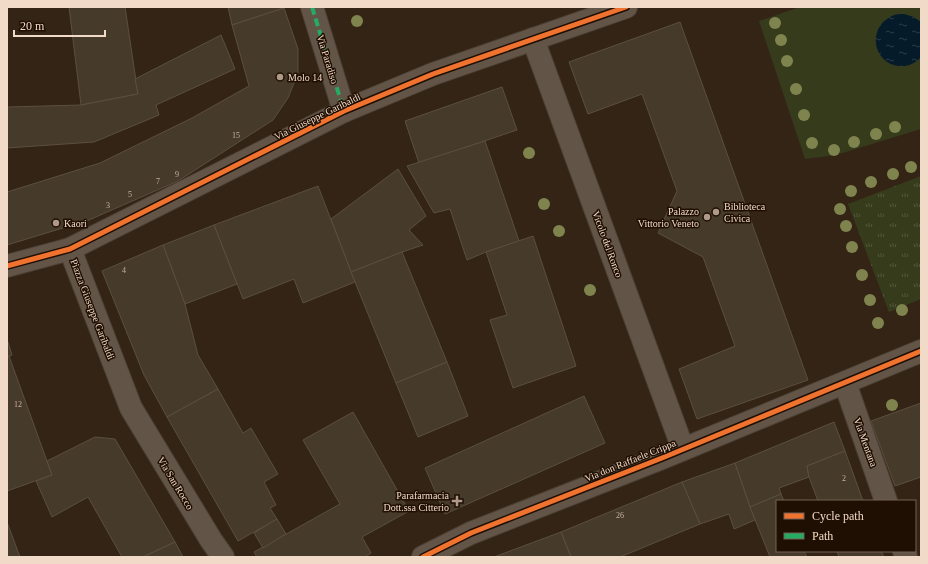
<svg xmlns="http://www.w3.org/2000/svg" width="928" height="564" viewBox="0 0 928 564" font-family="'Times New Roman',serif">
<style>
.grass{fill:url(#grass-tufts)}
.garden{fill:#363b1c}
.water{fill:url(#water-ripples)}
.building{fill:#463a2a;stroke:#5b4f3f}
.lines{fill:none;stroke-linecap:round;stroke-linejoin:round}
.minor-casing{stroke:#4c4035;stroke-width:24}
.minor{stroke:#635448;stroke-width:22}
.quiet{stroke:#26ab63;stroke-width:4;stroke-dasharray:8 4;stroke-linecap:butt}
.cycleway-casing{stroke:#1f0f03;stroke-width:8}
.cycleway{stroke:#ef722f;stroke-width:5}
.tree{fill:#7f844f}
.poi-dot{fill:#af9a89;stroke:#1f0f03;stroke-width:1.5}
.labels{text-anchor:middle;stroke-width:3;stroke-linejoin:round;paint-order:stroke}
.number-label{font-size:8px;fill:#c7b2a0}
.street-label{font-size:10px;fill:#f2dac8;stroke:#1f0f03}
.poi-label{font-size:10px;fill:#f2dac8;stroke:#1f0f03;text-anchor:start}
</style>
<defs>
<pattern id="grass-tufts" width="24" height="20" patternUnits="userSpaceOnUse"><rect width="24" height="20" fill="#363b1c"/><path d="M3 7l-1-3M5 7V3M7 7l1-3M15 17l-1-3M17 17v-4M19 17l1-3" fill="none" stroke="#54573c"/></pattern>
<pattern id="water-ripples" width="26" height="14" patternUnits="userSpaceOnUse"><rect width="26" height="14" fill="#051b2a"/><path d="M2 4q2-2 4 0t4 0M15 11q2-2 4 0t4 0" fill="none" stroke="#2a3c47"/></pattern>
</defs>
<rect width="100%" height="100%" fill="#332415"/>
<!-- grass -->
<polygon class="grass" points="921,176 921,299 889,312 848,204"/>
<!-- garden -->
<polygon class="garden" points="800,7 921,7 921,129 836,155 805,159 759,21"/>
<!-- water -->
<path class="water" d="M 904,14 L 914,17 L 921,22 L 921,57 C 917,62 911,65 905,66 C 875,69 864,29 892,16 C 895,14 900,14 904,14 Z"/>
<!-- building -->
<g class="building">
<polygon points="69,7 125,7 138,94 81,105"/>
<polygon points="228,7 284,7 284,8 232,25"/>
<polygon points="284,8 298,49 298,73 288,98 273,120 178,181 89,220 7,245 7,192 100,163 192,118 249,86 232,25"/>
<polygon points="680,22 808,380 697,419 679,369 735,346 703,257 658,233 677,191 642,94 588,114 569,62"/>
<polygon points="221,35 235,69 156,105 159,115 94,142 7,148 7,107 81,105 138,94 135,79"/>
<polygon points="502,87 517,130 419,163 405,121"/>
<polygon points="485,141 519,241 486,252 467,260 450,209 434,213 407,166"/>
<polygon points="398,169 426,216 409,230 423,245 402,252 351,272 331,219"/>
<polygon points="318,186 355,282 303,303 294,279 243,299 214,225"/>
<polygon points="214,225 237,284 185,304 163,245"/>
<polygon points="533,236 576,366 513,388 490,320 507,315 486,252"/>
<polygon points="163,245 185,304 198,355 218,389 167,417 144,375 102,271"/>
<polygon points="402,252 447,362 396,383 351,272"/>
<polygon points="7,339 12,355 7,357"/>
<polygon points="9,356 52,475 7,491 7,357"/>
<polygon points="447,362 468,416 418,437 396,383"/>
<polygon points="218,389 243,433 251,428 278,474 264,482 276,505 270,508 277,519 238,541 167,417"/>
<polygon points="584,396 605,443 445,514 425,468"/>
<polygon points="921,403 921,477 895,486 871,421"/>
<polygon points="353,412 409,511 362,537 371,553 365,557 257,557 254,552 340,504 303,440"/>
<polygon points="834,422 845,451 807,466 809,477 779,488 781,494 750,507 735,463"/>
<polygon points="95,437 115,439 175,542 143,557 122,557 88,497 52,517 36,481 52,475 47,461"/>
<polygon points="845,451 863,501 818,501 809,477 807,466"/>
<polygon points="735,463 750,507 755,520 734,529 729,514 700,524 682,482"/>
<polygon points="682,482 700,524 620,557 571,557 561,532"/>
<polygon points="781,494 784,501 777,501 777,551 804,551 807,557 770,557 750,507"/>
<polygon points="277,519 286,534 263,548 254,533"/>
<polygon points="7,522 20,557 7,557"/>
<polygon points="561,532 571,557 494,557"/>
<polygon points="175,542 183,557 143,557"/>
<polygon points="837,551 881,551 884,557 839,557"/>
</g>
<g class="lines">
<!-- minor casing -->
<g class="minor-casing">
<g id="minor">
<polyline points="312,7 344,111"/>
<polyline points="533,39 683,449"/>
<polyline points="70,249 131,408 211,540 223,557"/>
<polyline points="7,266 70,249 344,111 433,74 626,7"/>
<polyline points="845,383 886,501"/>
<polyline points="904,551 906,557"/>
<polyline points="423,557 471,533 662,458 921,351"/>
</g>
</g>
<!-- minor -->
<use href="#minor" class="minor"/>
<!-- quiet -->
<polyline class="quiet" points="312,7 344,111"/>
<!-- cycleway casing -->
<g class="cycleway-casing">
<g id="cycleway">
<polyline points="7,266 70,249 344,111 433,74 626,7"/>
<polyline points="423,557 471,533 662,458 921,351"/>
</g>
</g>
<!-- cycleway -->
<use href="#cycleway" class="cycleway"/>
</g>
<!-- trees -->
<g class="tree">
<circle cx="357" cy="21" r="6"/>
<circle cx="775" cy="23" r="6"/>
<circle cx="781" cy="40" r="6"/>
<circle cx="787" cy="61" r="6"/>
<circle cx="796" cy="89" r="6"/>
<circle cx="804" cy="115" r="6"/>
<circle cx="895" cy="127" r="6"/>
<circle cx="876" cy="134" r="6"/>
<circle cx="854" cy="142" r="6"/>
<circle cx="812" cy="143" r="6"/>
<circle cx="834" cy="150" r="6"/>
<circle cx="529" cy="153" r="6"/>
<circle cx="911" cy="167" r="6"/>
<circle cx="893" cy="174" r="6"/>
<circle cx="871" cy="182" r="6"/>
<circle cx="851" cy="191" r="6"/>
<circle cx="544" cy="204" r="6"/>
<circle cx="840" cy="209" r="6"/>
<circle cx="846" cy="226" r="6"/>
<circle cx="559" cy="231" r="6"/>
<circle cx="852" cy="247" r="6"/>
<circle cx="862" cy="275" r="6"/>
<circle cx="590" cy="290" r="6"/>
<circle cx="870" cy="300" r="6"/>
<circle cx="902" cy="310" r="6"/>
<circle cx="878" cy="323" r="6"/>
<circle cx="892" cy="405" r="6"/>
</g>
<!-- markers -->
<g class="poi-dot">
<circle cx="280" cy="77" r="4"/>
<circle cx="716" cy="212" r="4"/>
<circle cx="707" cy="217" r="4"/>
<circle cx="56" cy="223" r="4"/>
<path d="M455 495h4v4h4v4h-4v4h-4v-4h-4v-4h4z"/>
</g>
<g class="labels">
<!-- number labels -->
<g class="number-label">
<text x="236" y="138">15</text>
<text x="177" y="177">9</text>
<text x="158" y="184">7</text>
<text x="130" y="197">5</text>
<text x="108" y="208">3</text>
<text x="124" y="273">4</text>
<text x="18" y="407">12</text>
<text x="844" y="481">2</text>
<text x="620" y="518">26</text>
</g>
<!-- street labels -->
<g class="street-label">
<text transform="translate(328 59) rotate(73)" y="4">Via Paradiso</text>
<text transform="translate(317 116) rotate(-26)" y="4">Via Giuseppe Garibaldi</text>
<text transform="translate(608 244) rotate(70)" y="4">Vicolo del Ronco</text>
<text transform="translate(93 309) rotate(69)" y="4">Piazza Giuseppe Garibaldi</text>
<text transform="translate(866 442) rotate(70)" y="4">Via Mentana</text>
<text transform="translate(630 460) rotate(-22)" y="4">Via don Raffaele Crippa</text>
<text transform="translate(176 483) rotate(59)" y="4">Via San Rocco</text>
</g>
<!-- poi labels -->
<g class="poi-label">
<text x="288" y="81">Molo 14</text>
<text x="724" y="210">Biblioteca<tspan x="724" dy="12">Civica</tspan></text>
<text x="699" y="215" text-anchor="end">Palazzo<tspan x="699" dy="12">Vittorio Veneto</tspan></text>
<text x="64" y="227">Kaori</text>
<text x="449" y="499" text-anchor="end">Parafarmacia<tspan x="449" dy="12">Dott.ssa Citterio</tspan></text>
</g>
</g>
<!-- border -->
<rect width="928" height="564" fill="none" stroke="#f2dac8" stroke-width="16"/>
<!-- legend -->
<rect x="776" y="500" width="140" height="52" fill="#1f0f03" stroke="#736052"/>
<rect x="784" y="513" width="20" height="6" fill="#ef722f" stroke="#736052"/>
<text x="812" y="520" font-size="12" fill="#f2dac8">Cycle path</text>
<rect x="784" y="533" width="20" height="6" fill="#26ab63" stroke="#736052"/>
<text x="812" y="540" font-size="12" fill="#f2dac8">Path</text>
<!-- scale -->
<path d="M14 30v6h91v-6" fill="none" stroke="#f2dac8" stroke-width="2"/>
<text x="20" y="30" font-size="12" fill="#f2dac8" stroke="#1f0f03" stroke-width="3" paint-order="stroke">20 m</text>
</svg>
